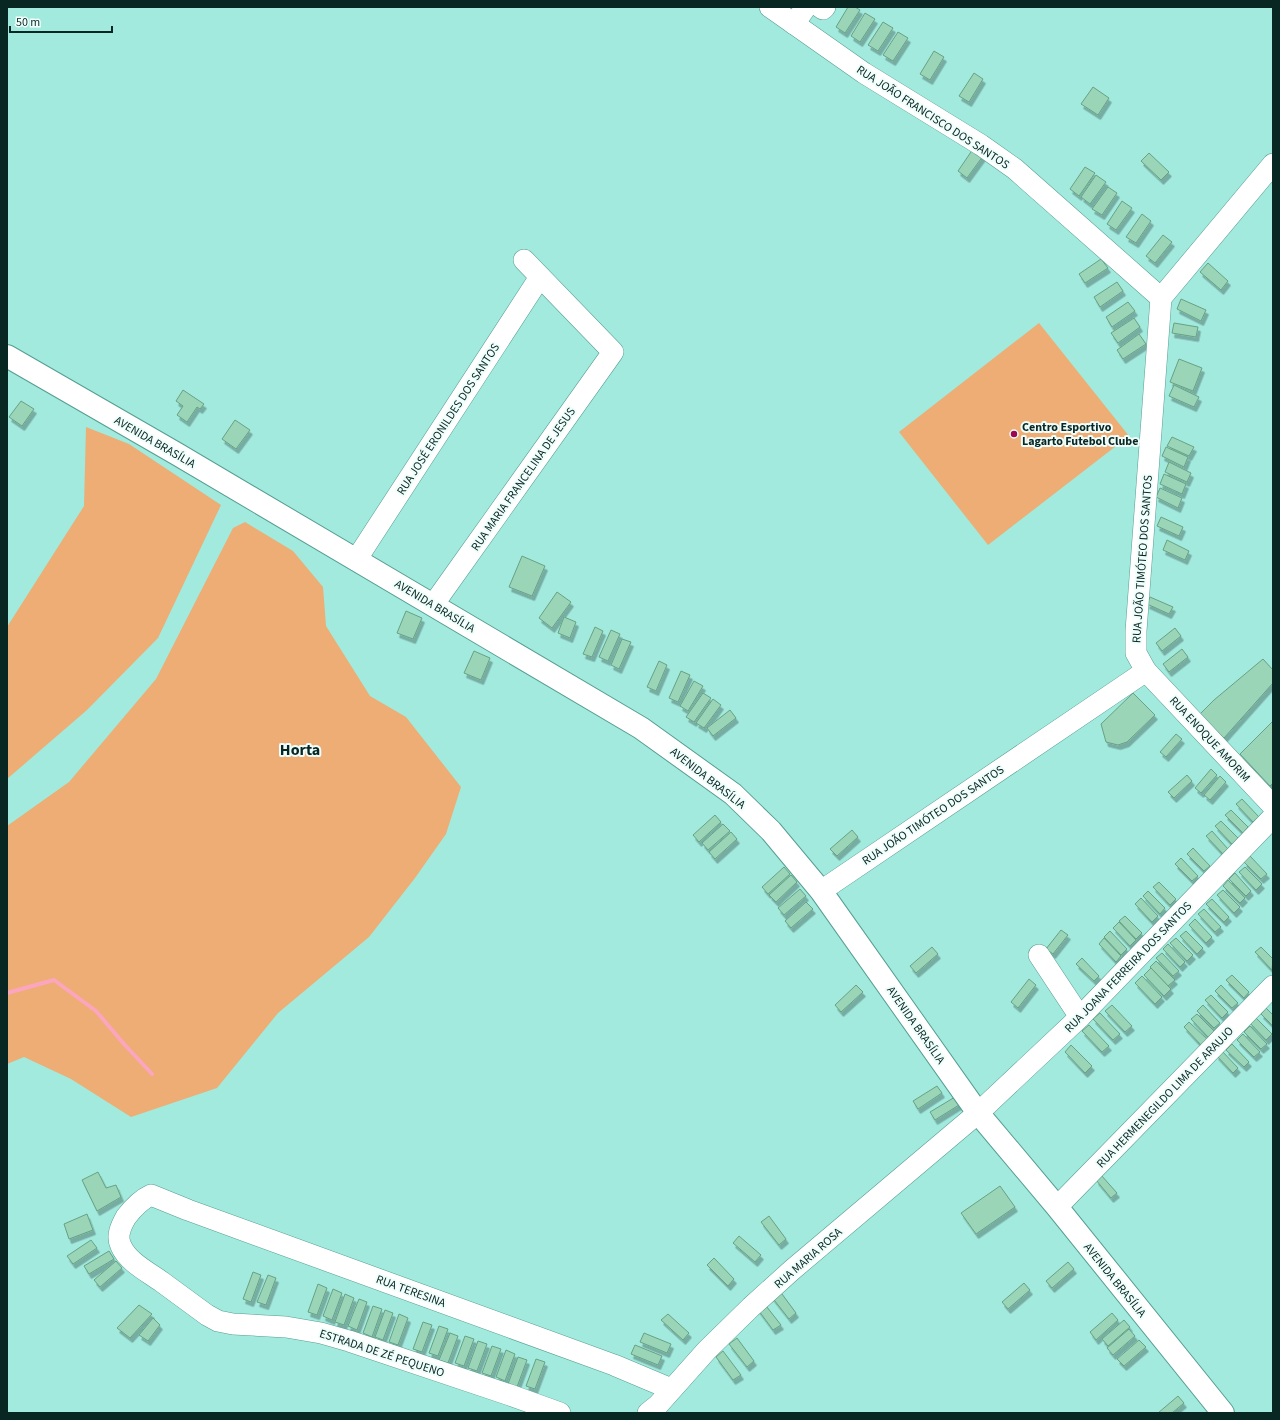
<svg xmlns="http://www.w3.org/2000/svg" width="1280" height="1420" viewBox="0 0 1280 1420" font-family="'Source Sans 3',sans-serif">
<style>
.green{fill:#edad75}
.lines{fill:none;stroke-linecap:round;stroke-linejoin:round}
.stream{stroke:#fba6be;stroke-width:4}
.building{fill:#99d5b6;stroke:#67a184;filter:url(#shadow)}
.minor-casing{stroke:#569e92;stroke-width:22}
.major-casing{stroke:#569e92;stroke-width:24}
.minor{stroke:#fff;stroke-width:21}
.major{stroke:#fff;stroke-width:22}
.poi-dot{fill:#9e0750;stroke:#f0fefb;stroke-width:1.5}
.labels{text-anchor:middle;stroke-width:4;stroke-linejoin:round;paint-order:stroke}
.street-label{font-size:12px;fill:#082723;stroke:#f0fefb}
.poi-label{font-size:12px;font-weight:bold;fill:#082723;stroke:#f0fefb;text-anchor:start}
.district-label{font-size:16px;font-weight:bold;fill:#082723;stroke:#f0fefb}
</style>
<defs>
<filter id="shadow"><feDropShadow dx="2.5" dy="4.5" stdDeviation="0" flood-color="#0004"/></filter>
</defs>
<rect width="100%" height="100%" fill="#a1eadd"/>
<!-- green -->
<g class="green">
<polygon points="1039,323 1129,436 988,545 899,432"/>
<polygon points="86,427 129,444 221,505 158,638 87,710 7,779 7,627 84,506"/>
<polygon points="245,522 293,551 323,587 326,626 370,696 406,717 461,787 446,834 415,878 369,937 278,1013 217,1088 131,1117 71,1079 24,1057 7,1064 7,826 69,782 156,679 233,528"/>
</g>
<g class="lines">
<!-- stream -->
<polyline class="stream" points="7,993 54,980 96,1011 124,1044 152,1074"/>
</g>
<!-- building -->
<g class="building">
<polygon points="848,7 855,7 860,10 845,33 836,27"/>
<polygon points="865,13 875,19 860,42 851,36"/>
<polygon points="883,22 893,28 878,51 868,45"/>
<polygon points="898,32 908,38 893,61 883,55"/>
<polygon points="934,51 944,57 930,80 920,74"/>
<polygon points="974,73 983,79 969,102 959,96"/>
<polygon points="1093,87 1109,98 1098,115 1081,104"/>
<polygon points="973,149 983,156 967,178 958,171"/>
<polygon points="1149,153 1169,172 1161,180 1141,161"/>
<polygon points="1085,167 1095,173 1079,196 1070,189"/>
<polygon points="1096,175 1106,182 1090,204 1081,197"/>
<polygon points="1108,187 1117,193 1102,215 1092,209"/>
<polygon points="1122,201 1132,208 1116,230 1107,224"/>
<polygon points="1142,214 1151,221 1136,243 1126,237"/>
<polygon points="1163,235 1172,242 1155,263 1146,256"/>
<polygon points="1101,259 1108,268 1085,283 1079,274"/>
<polygon points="1208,263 1228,281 1221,290 1200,272"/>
<polygon points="1117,282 1123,291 1100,307 1094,297"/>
<polygon points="1181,299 1206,310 1201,321 1177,309"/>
<polygon points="1128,302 1135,311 1112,327 1106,317"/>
<polygon points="1134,318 1140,327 1118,343 1111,333"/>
<polygon points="1174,323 1198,327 1196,337 1172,333"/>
<polygon points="1139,334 1146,344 1123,359 1117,350"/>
<polygon points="1179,359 1202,368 1193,391 1170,382"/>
<polygon points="1174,385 1199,397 1194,407 1169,396"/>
<polygon points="183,390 204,404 200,409 197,407 187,422 177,415 183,406 176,401"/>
<polygon points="21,401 34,409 22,426 9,417"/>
<polygon points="235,420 250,430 236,449 222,439"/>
<polygon points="1172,437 1194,447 1189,456 1167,446"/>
<polygon points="1166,447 1188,457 1184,467 1162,456"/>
<polygon points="1169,462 1191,473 1187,482 1165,472"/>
<polygon points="1164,474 1186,484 1182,494 1160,484"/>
<polygon points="1160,488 1182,498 1178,508 1156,497"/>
<polygon points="1161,517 1183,527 1179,536 1157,526"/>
<polygon points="1167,540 1189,551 1185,560 1163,550"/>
<polygon points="522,556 545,566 532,596 509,587"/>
<polygon points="557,592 571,602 552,628 539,618"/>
<polygon points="1150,597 1173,607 1169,614 1147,604"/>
<polygon points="406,611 422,618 413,639 397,633"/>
<polygon points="564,617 576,622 570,638 558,633"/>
<polygon points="595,627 603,631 592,657 583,654"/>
<polygon points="1175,628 1181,636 1162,651 1156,643"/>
<polygon points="611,630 620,634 608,661 599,657"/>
<polygon points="622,639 631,642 619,669 611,665"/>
<polygon points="1182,649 1188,657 1169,672 1163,664"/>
<polygon points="474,651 490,658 481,680 464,673"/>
<polygon points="1263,659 1273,670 1273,683 1224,738 1199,715 1214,700"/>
<polygon points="659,661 667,665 656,691 647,687"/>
<polygon points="681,671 690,675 678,702 669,698"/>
<polygon points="694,681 703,686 688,711 680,706"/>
<polygon points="703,693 711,698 694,722 686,717"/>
<polygon points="1133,693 1155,715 1127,742 1118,745 1106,742 1101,724"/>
<polygon points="713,699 721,705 704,728 696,723"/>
<polygon points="730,710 736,718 713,736 707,728"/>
<polygon points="1273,721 1273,783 1270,786 1240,754"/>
<polygon points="1176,734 1182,739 1166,757 1160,752"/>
<polygon points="1211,769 1217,775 1201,793 1195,788"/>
<polygon points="1187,775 1192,781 1174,798 1168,792"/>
<polygon points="1220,776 1226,782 1210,800 1204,795"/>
<polygon points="1242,799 1259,817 1253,822 1236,804"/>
<polygon points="1231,810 1248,827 1243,833 1225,815"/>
<polygon points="715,815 721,822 699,842 693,835"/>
<polygon points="1221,821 1238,838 1232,844 1215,826"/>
<polygon points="723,824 730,831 708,850 702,843"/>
<polygon points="852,830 858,837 837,856 830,849"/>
<polygon points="1212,831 1228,849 1223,854 1206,836"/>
<polygon points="731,832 737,839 715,859 709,852"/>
<polygon points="1193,848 1210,866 1204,871 1187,854"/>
<polygon points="1250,856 1267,874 1261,879 1244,862"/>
<polygon points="1181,858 1198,876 1192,881 1175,864"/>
<polygon points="784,867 790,874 768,894 762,887"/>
<polygon points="1245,867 1262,884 1256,890 1239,872"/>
<polygon points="1235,873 1251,891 1246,896 1229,879"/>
<polygon points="791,875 797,882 776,902 769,895"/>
<polygon points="1228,880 1245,898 1240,903 1223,886"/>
<polygon points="1159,882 1176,899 1170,905 1153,887"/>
<polygon points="800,889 806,896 784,915 778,908"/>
<polygon points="1223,890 1240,907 1234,913 1217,895"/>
<polygon points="1148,891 1165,908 1160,914 1143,896"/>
<polygon points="1141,898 1158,916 1152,922 1135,904"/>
<polygon points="1212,899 1229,917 1224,922 1206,904"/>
<polygon points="806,902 813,909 791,928 785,921"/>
<polygon points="1204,909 1221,927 1215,932 1198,914"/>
<polygon points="1125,916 1142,933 1136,939 1119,921"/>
<polygon points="1195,919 1212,937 1206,943 1189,925"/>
<polygon points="1119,922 1136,940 1130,946 1113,928"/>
<polygon points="1061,930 1068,935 1053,954 1046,949"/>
<polygon points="1110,931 1127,949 1121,955 1104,937"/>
<polygon points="1186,931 1203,948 1197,954 1180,936"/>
<polygon points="1104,938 1121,956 1116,962 1099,944"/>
<polygon points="1176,938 1193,955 1187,961 1170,943"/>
<polygon points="1168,944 1185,962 1180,967 1163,949"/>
<polygon points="932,947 938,954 916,973 910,966"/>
<polygon points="1261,947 1273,959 1272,970 1255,952"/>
<polygon points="1162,953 1179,971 1173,976 1156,958"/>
<polygon points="1082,958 1099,976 1094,981 1076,964"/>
<polygon points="1156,961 1175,980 1168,986 1150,967"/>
<polygon points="1151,968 1171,989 1164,996 1144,975"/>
<polygon points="1232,975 1249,992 1244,998 1226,980"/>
<polygon points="1142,976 1162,997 1155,1004 1135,983"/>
<polygon points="1029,979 1036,985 1018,1008 1011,1002"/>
<polygon points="856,985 863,992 841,1012 835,1005"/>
<polygon points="1221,985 1238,1003 1232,1008 1215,991"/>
<polygon points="1211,995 1228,1012 1222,1018 1205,1000"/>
<polygon points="1112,1005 1132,1026 1125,1032 1105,1011"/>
<polygon points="1203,1005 1220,1023 1214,1028 1197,1011"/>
<polygon points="1266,1008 1273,1015 1273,1026 1261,1014"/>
<polygon points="1100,1013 1120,1034 1113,1040 1093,1019"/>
<polygon points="1197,1014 1214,1031 1208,1037 1191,1019"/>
<polygon points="1255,1017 1272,1034 1266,1040 1249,1022"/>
<polygon points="1189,1022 1207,1039 1201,1045 1184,1027"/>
<polygon points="1089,1025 1109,1046 1102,1052 1082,1031"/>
<polygon points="1250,1026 1267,1044 1261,1049 1244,1032"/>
<polygon points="1243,1034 1260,1052 1254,1057 1237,1040"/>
<polygon points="1232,1044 1249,1062 1244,1067 1226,1050"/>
<polygon points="1071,1045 1092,1066 1085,1073 1065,1052"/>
<polygon points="1221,1050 1238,1068 1233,1073 1216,1055"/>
<polygon points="937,1086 942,1093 918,1109 913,1101"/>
<polygon points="955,1097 959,1105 935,1120 930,1112"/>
<polygon points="98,1172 106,1188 116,1185 121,1197 97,1211 82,1180"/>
<polygon points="1101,1175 1117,1193 1111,1198 1096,1180"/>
<polygon points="1000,1186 1015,1207 976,1234 961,1213"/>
<polygon points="87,1214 93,1230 69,1239 64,1224"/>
<polygon points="769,1216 786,1239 779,1245 761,1222"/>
<polygon points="739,1236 761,1255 755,1262 733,1243"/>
<polygon points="91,1240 97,1248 73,1264 67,1256"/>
<polygon points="109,1251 114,1259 89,1274 84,1266"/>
<polygon points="714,1258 734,1279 728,1286 707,1265"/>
<polygon points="116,1261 122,1268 100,1287 94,1280"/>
<polygon points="1068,1262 1074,1269 1052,1288 1046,1281"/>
<polygon points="253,1272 261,1275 251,1302 243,1299"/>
<polygon points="268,1275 276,1278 266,1305 257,1302"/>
<polygon points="1024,1283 1030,1290 1008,1309 1002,1302"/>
<polygon points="318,1284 327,1288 317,1315 308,1312"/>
<polygon points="333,1289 342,1293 332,1320 323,1316"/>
<polygon points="779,1290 796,1313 789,1319 771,1296"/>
<polygon points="345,1294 354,1298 344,1325 335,1322"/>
<polygon points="359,1299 367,1302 357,1330 348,1326"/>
<polygon points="763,1302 781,1325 773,1330 756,1307"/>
<polygon points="139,1305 152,1314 130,1338 117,1328"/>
<polygon points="373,1306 382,1309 372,1337 363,1333"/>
<polygon points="385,1310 393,1313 383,1340 375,1337"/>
<polygon points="1112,1313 1118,1320 1096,1340 1090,1332"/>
<polygon points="399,1314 408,1318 398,1345 389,1342"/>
<polygon points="668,1314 689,1333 683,1340 661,1320"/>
<polygon points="153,1318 160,1325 148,1341 139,1335"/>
<polygon points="1124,1320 1130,1327 1108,1346 1102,1339"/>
<polygon points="423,1322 432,1325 422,1352 413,1349"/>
<polygon points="439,1326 448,1329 438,1356 429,1353"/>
<polygon points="1129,1329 1135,1336 1113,1355 1107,1348"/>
<polygon points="450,1333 458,1336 448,1363 439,1360"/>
<polygon points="644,1333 671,1344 667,1353 640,1342"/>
<polygon points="465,1336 474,1339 464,1366 455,1363"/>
<polygon points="737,1338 754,1361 747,1367 729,1344"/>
<polygon points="1139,1340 1146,1347 1124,1366 1117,1359"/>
<polygon points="478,1341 487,1344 477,1371 468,1368"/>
<polygon points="635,1345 662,1356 658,1365 631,1354"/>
<polygon points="492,1346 501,1349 491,1376 482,1373"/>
<polygon points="506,1350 515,1354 505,1381 496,1377"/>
<polygon points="723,1351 741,1375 733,1380 716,1357"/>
<polygon points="518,1357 527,1360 517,1387 508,1384"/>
<polygon points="536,1359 545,1362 535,1389 526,1386"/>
<polygon points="1178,1396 1184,1403 1172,1413 1158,1413"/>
</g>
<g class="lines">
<!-- minor casing -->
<g class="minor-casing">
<g id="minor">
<polyline points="770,7 864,73 981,145 1015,169 1161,298"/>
<polyline points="820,7 823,9 825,7"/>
<polyline points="794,24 806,7"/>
<polyline points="1273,164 1161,298 1136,631 1136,653 1146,671 1273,806"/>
<polyline points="356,560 540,277"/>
<polyline points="433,605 613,352 524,260"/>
<polyline points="821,891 1146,671"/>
<polyline points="1039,955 1080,1017"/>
<polyline points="1057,1207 1273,986"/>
<path d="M 560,1413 L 510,1395 L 349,1341 L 321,1333 L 286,1327 L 233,1324 L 218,1321 L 207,1315 C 192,1304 177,1293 162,1282 C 148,1272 128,1262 121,1246 C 116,1236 121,1226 126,1217 C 133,1208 140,1200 151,1195 L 188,1210 L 614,1365 L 671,1389"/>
<polyline points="648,1413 658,1405 707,1350 751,1307 792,1270 978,1113 1080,1017 1273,817"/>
</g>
</g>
<!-- major casing -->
<g class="major-casing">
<polyline id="major" points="7,356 177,454 641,728 733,794 771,831 821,891 978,1113 1057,1207 1223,1413"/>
</g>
<!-- minor -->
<use href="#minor" class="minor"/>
<!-- major -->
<use href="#major" class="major"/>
</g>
<!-- markers -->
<circle class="poi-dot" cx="1014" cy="434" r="4"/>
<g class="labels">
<!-- street labels -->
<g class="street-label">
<text transform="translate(933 117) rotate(33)" y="4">RUA JOÃO FRANCISCO DOS SANTOS</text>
<text transform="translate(448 419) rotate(-57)" y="4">RUA JOSÉ ERONILDES DOS SANTOS</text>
<text transform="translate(155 442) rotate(30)" y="4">AVENIDA BRASÍLIA</text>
<text transform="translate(523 479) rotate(-55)" y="4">RUA MARIA FRANCELINA DE JESUS</text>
<text transform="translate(1142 559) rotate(-86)" y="4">RUA JOÃO TIMÓTEO DOS SANTOS</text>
<text transform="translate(435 606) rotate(31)" y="4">AVENIDA BRASÍLIA</text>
<text transform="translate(1210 739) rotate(47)" y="4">RUA ENOQUE AMORIM</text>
<text transform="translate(708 778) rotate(38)" y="4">AVENIDA BRASÍLIA</text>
<text transform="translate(933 815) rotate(-34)" y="4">RUA JOÃO TIMÓTEO DOS SANTOS</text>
<text transform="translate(1128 967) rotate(-46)" y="4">RUA JOANA FERREIRA DOS SANTOS</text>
<text transform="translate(916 1025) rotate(55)" y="4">AVENIDA BRASÍLIA</text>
<text transform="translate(1165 1097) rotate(-46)" y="4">RUA HERMENEGILDO LIMA DE ARAUJO</text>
<text transform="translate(808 1258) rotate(-41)" y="4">RUA MARIA ROSA</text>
<text transform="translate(1115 1280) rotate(51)" y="4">AVENIDA BRASÍLIA</text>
<text transform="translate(411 1291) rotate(20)" y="4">RUA TERESINA</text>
<text transform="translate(382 1353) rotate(18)" y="4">ESTRADA DE ZÉ PEQUENO</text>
</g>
<!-- poi labels -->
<g class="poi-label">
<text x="1022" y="431">Centro Esportivo<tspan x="1022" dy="14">Lagarto Futebol Clube</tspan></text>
</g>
<!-- district labels -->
<g class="district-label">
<text x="300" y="755">Horta</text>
</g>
</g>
<!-- border -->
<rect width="1280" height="1420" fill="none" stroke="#082723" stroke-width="16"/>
<!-- scale -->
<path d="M10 26v6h102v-6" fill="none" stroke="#082723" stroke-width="2"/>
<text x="16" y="26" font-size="12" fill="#082723" stroke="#f0fefb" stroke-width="3" paint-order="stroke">50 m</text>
</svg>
